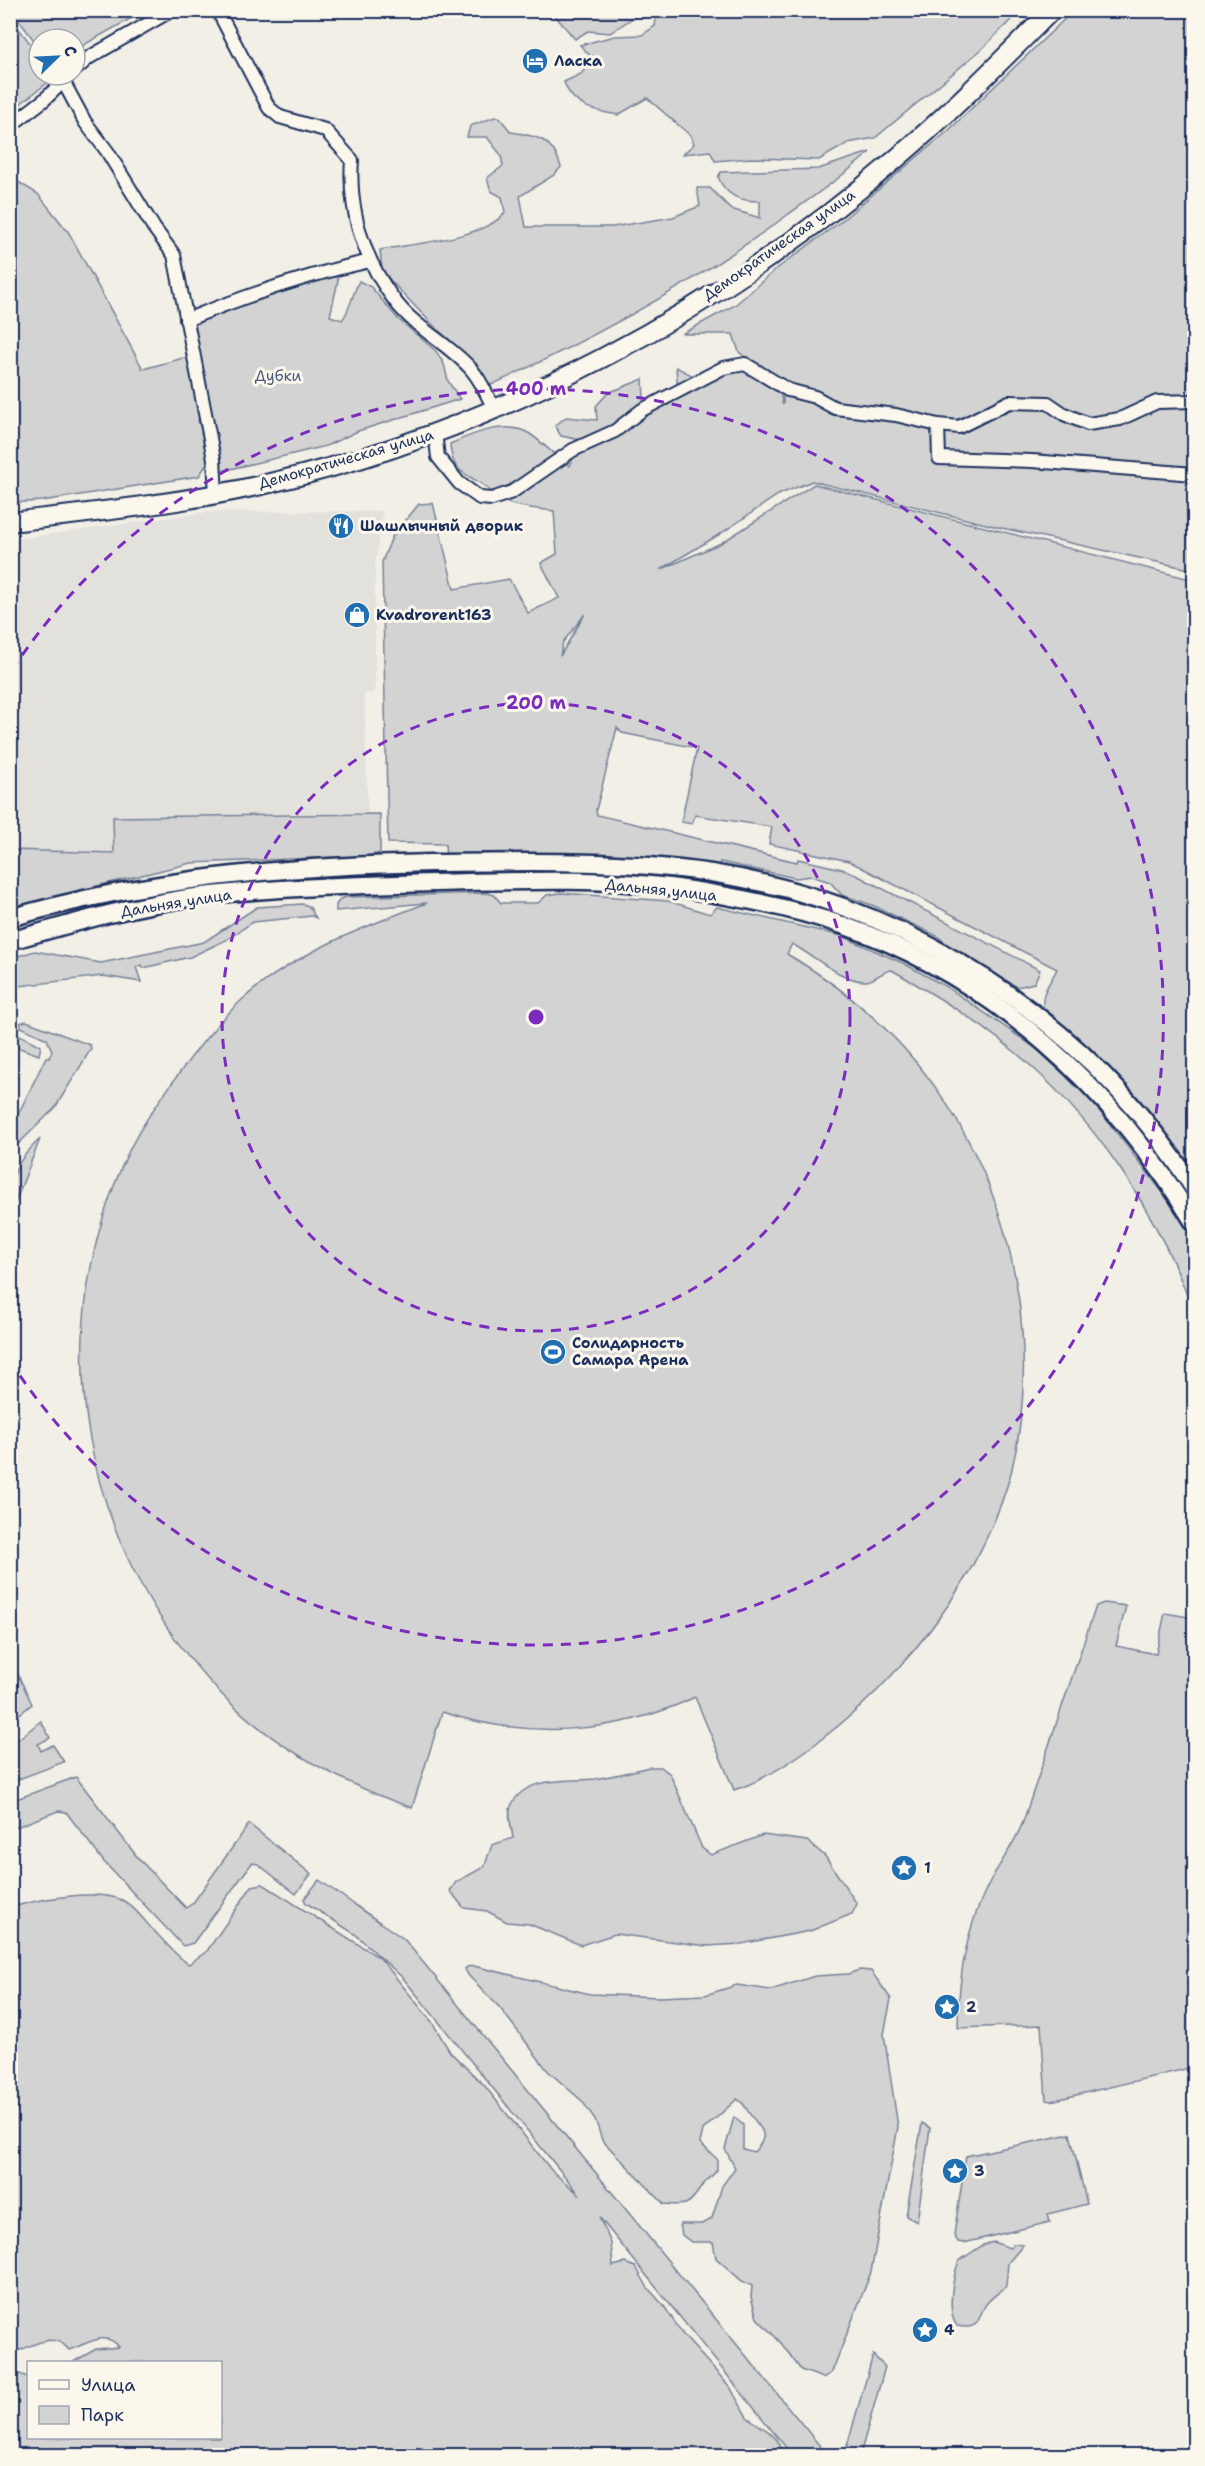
<svg xmlns="http://www.w3.org/2000/svg" width="1205" height="2466" viewBox="0 0 1205 2466" font-family="'Shantell Sans',sans-serif">
<style>
.built{fill:#e2e1dc}
.green{fill:#d2d3d2;stroke:#768198;stroke-width:1.5;fill-rule:evenodd}
.lines{fill:none;stroke-linecap:round;stroke-linejoin:round}
.minor-casing{stroke:#1b2f5e;stroke-width:16}
.secondary-casing{stroke:#1b2f5e;stroke-width:21}
.primary-casing{stroke:#1b2f5e;stroke-width:22}
.minor{stroke:#fbf7ec;stroke-width:12}
.secondary{stroke:#fbf7ec;stroke-width:16}
.primary{stroke:#fbf7ec;stroke-width:18}
.ring{fill:none;stroke:#7b2cbf;stroke-width:3;stroke-dasharray:10 8}
.labels{text-anchor:middle;stroke-width:6;stroke-linejoin:round;paint-order:stroke}
.poi-label{font-size:15px;font-weight:bold;fill:#1b2f5e;stroke:#fbf7ec;text-anchor:start}
.street-label{font-size:15px;fill:#1b2f5e;stroke:#fbf7ec}
.park-label{font-size:15px;fill:#49587b;stroke:#fbf7ec}
.centre{fill:#7b2cbf;stroke:#fbf7ec;stroke-width:3}
.ring-label{font-size:18px;text-anchor:middle;font-weight:bold;fill:#7b2cbf;stroke:#fbf7ec;stroke-width:6;stroke-linejoin:round;paint-order:stroke}
</style>
<rect width="100%" height="100%" fill="#f2efe6"/>
<filter id="ink" filterUnits="userSpaceOnUse"><feTurbulence type="fractalNoise" baseFrequency=".0167" numOctaves="2"/><feDisplacementMap in="SourceGraphic" scale="12" xChannelSelector="R" yChannelSelector="G"/><feConvolveMatrix kernelMatrix="1 2 1 2 8 2 1 2 1" color-interpolation-filters="sRGB"/></filter>
<g filter="url(#ink)">
<!-- built -->
<polygon class="built" points="383,511 375,565 375,693 364,694 368,813 114,817 114,853 11,850 10,540 208,512"/>
<!-- green -->
<g class="green">
<polygon points="12,11 144,11 75,50 75,39 39,39 39,47"/>
<polygon points="551,11 643,11 610,33 588,31 575,39"/>
<path d="M 657,11 L 1020,11 L 982,49 L 875,138 L 848,143 L 819,160 L 751,158 L 715,161 L 710,151 L 683,154 L 694,144 L 691,136 L 647,98 L 618,115 C 595,111 572,107 564,82 L 581,74 L 593,59 L 580,45 L 615,36 L 642,35 L 655,26 Z"/>
<path d="M 1073,11 L 1194,11 L 1194,570 L 1002,528 L 812,481 L 778,495 L 720,534 L 660,570 L 721,543 L 814,484 L 1194,580 L 1194,1175 L 1167,1137 L 1124,1086 L 1045,1012 C 1038,995 1050,984 1057,969 L 849,861 L 769,844 L 772,827 L 695,815 L 692,824 L 681,822 L 697,748 L 622,733 L 617,728 L 596,810 L 597,815 L 797,862 L 798,859 L 846,870 L 864,879 L 1040,970 L 1034,983 L 1017,987 L 956,951 L 937,936 L 872,905 L 842,895 L 830,882 L 811,876 L 796,878 L 720,862 L 718,869 L 632,860 L 446,859 L 445,844 L 388,843 L 382,562 L 392,537 L 419,504 L 433,503 L 454,589 L 509,579 L 528,613 L 559,598 L 541,563 L 557,554 L 554,511 C 540,509 524,508 511,504 C 502,502 494,494 487,488 C 467,472 452,476 450,444 C 472,434 507,419 530,434 C 545,444 555,457 570,466 L 574,455 L 600,444 L 561,436 L 555,426 L 566,417 L 597,420 L 596,406 L 608,393 L 643,379 L 644,397 L 655,407 L 668,405 L 678,393 L 676,367 L 703,381 L 729,366 L 753,371 L 778,385 L 783,405 L 783,393 L 811,400 L 759,369 L 739,352 L 733,334 L 682,334 L 735,305 L 775,270 L 840,222 L 948,131 ZM 585,614 L 560,656 L 563,642 Z"/>
<polygon points="10,17 39,55 39,75 50,75 51,80 11,111"/>
<path d="M 495,117 L 499,117 L 511,132 C 538,136 553,139 561,167 L 554,175 L 520,196 L 526,227 L 612,227 L 673,217 L 700,206 L 697,188 L 710,188 L 731,209 L 760,218 L 760,201 C 739,201 726,196 718,177 L 721,172 L 818,169 L 870,152 C 844,176 815,195 786,216 C 694,284 594,338 489,386 L 471,359 L 433,325 L 391,281 L 382,270 L 380,250 C 410,244 488,238 505,212 L 502,197 L 491,191 L 487,178 L 503,166 L 501,155 L 487,137 L 467,137 L 470,126 Z"/>
<path d="M 10,177 L 38,194 L 69,233 L 143,369 L 198,354 L 191,322 L 207,314 L 337,272 L 338,281 L 330,316 L 342,320 C 351,309 352,294 359,281 L 371,287 L 398,319 L 436,351 L 444,364 L 448,381 L 460,399 L 358,431 L 326,446 L 222,471 L 204,414 L 198,420 L 211,457 L 199,476 L 42,501 L 11,503 Z"/>
<polygon points="380,814 380,853 367,856 191,863 11,907 11,850 114,853 113,817"/>
<polygon points="549,867 685,876 774,893 858,919 855,925 698,885 610,874 550,874"/>
<polygon points="484,868 484,874 343,877 343,870"/>
<polygon points="296,872 295,879 214,886 108,905 107,899"/>
<path d="M 487,893 L 494,895 L 501,903 L 538,903 L 547,895 L 561,893 L 668,901 L 710,914 L 717,907 L 842,936 L 905,964 L 950,989 L 1034,1047 L 1088,1096 L 1164,1194 L 1187,1229 L 1194,1244 L 1194,1314 C 1159,1213 1093,1115 1010,1048 C 973,1018 933,994 892,970 C 883,970 876,980 867,981 C 844,983 811,954 792,944 L 787,954 C 918,1031 998,1151 1019,1301 C 1026,1357 1025,1418 1011,1473 C 990,1548 946,1617 893,1674 C 857,1714 785,1774 734,1790 L 695,1697 C 616,1735 525,1739 442,1712 L 412,1808 C 339,1782 264,1742 212,1684 C 79,1539 44,1332 128,1153 C 139,1129 155,1107 170,1086 C 192,1055 216,1023 244,998 C 297,952 363,927 427,903 L 336,911 L 336,905 L 340,899 L 347,897 Z"/>
<polygon points="303,904 309,906 316,918 312,916 253,922 226,940 190,957 143,968 142,965 136,967 141,982 103,976 11,987 11,958 35,951 101,963 204,942 257,907"/>
<polygon points="85,905 85,911 11,931 11,926"/>
<polygon points="11,1017 12,1031 41,1046 39,1055 11,1045"/>
<polygon points="26,1021 90,1045 91,1049 55,1108 11,1151 11,1129 46,1057 49,1058 52,1051 47,1039 21,1027 20,1023"/>
<path d="M 40,1139 L 11,1213 C 10,1177 13,1164 40,1139 Z"/>
<path d="M 1104,1603 L 1126,1606 L 1116,1646 L 1156,1654 L 1165,1613 L 1194,1618 L 1194,2067 L 1051,2101 L 1046,2100 L 1041,2025 L 958,2028 C 958,1979 966,1928 989,1883 C 1001,1861 1013,1847 1023,1822 L 1096,1606 Z"/>
<polygon points="10,1658 32,1704 11,1721 10,1721"/>
<polygon points="41,1721 50,1738 38,1744 41,1751 53,1745 64,1762 11,1782 11,1745"/>
<path d="M 649,1767 L 661,1767 L 670,1774 L 702,1848 L 711,1855 L 763,1835 L 807,1841 L 825,1856 L 857,1904 L 852,1914 L 810,1931 L 741,1944 L 707,1946 L 615,1934 L 581,1945 L 529,1924 L 507,1922 L 487,1911 L 464,1908 L 450,1891 L 456,1882 L 484,1867 L 492,1845 L 513,1838 C 512,1828 507,1816 511,1806 C 525,1775 567,1782 595,1779 C 613,1776 631,1772 649,1767 Z"/>
<polygon points="76,1777 138,1858 186,1908 193,1903 249,1824 311,1874 296,1894 258,1864 252,1863 193,1943 183,1946 104,1862 66,1812 58,1811 11,1829 11,1801"/>
<path d="M 319,1880 L 404,1939 L 820,2446 L 816,2455 L 792,2455 L 599,2217 L 611,2243 L 613,2266 L 625,2263 L 636,2267 L 648,2288 L 664,2306 L 683,2335 L 730,2387 L 747,2417 L 768,2431 L 777,2440 L 785,2455 L 11,2455 L 11,2371 L 28,2377 L 28,2438 L 220,2438 L 220,2362 L 73,2362 L 96,2349 L 119,2347 C 106,2329 85,2345 69,2350 C 52,2329 32,2348 11,2353 L 11,1908 C 36,1899 96,1889 122,1900 C 133,1905 144,1920 152,1929 C 163,1939 177,1958 189,1964 L 207,1951 L 252,1886 L 263,1884 L 380,1958 L 432,2022 L 450,2052 L 484,2085 L 552,2171 L 580,2195 L 403,1978 L 355,1934 L 306,1903 L 304,1899 Z"/>
<path d="M 474,1966 L 590,1994 L 659,1997 L 705,1995 L 737,1985 L 771,1990 L 815,1976 L 848,1974 L 859,1970 L 871,1971 L 891,1999 L 884,2034 L 898,2127 L 871,2272 L 832,2372 L 823,2378 L 801,2370 L 781,2343 L 757,2318 L 751,2297 L 752,2286 L 742,2281 L 716,2258 L 713,2242 L 691,2242 L 682,2235 L 680,2224 L 702,2224 L 712,2218 L 722,2186 L 735,2168 L 725,2149 L 734,2117 L 743,2125 L 743,2149 L 754,2152 C 769,2136 764,2131 752,2117 C 746,2110 746,2104 737,2099 L 703,2130 L 700,2143 L 717,2159 L 717,2170 C 712,2177 704,2182 700,2189 C 688,2207 685,2206 664,2204 L 602,2140 L 595,2119 L 582,2101 L 548,2071 L 500,2008 L 468,1975 L 465,1969 L 467,1967 Z"/>
<polygon points="922,2123 930,2128 917,2222 906,2216"/>
<polygon points="1070,2134 1087,2204 1048,2214 1050,2222 964,2243 958,2242 954,2235 966,2156"/>
<path d="M 993,2242 L 1010,2248 L 1014,2244 L 1023,2245 L 1008,2263 L 1006,2286 C 1000,2292 992,2297 987,2303 C 976,2316 984,2331 957,2326 C 946,2313 953,2276 959,2261 L 983,2245 Z"/>
<polygon points="873,2355 885,2367 860,2455 854,2455 847,2446"/>
</g>
<g class="lines">
<!-- minor casing -->
<g class="minor-casing">
<g id="minor">
<path d="M 219,13 L 269,108 L 280,117 L 325,130 L 352,160 C 348,211 364,260 395,301 C 415,328 449,344 471,369 C 481,380 487,395 494,409"/>
<polyline points="75,70 90,57 172,10"/>
<polyline points="63,81 85,122 107,151 154,228 174,255 214,459 216,494"/>
<polyline points="10,126 44,100 67,78"/>
<path d="M 186,320 C 247,295 306,275 370,261"/>
<polyline points="938,425 959,427 1009,402 1048,403 1064,414 1088,424 1120,419 1157,402 1194,401"/>
<polyline points="435,433 438,457 459,483 480,498 492,499 512,492 573,450 615,431 642,410 723,368 745,364 788,390 815,397 835,408 896,415 938,425 939,458 1032,461 1194,474"/>
</g>
</g>
<!-- secondary casing -->
<g class="secondary-casing">
<g id="secondary">
<path d="M 10,918 C 147,878 289,866 431,863 C 524,862 618,859 711,873 C 908,903 1088,1021 1194,1189"/>
<path d="M 10,941 C 73,923 138,904 203,896 C 279,887 357,885 434,883 C 514,881 598,877 677,888 C 733,896 791,907 845,926 C 993,977 1115,1090 1194,1223"/>
</g>
</g>
<!-- primary casing -->
<g class="primary-casing">
<path id="primary" d="M 10,522 C 98,512 185,503 270,483 C 496,431 721,310 896,159 C 951,112 1001,61 1052,10"/>
</g>
<!-- minor -->
<use href="#minor" class="minor"/>
<!-- secondary -->
<use href="#secondary" class="secondary"/>
<!-- primary -->
<use href="#primary" class="primary"/>
</g>
</g>
<!-- distance rings -->
<g class="ring">
<circle cx="536" cy="1017" r="314"/>
<path d="M12 670A628 628 0 1 1 12 1364"/>
</g>
<!-- icons -->
<defs>
<g id="hotel-disc" transform="scale(1.35)"><circle r="9.5" fill="#1f6fb2" stroke="#fbf7ec"/><path d="M-6-4.5h1.5V1H6V5H4.5V3h-9V5H-6ZM-4 0a1.8 1.8 0 1 1 3.6 0ZM.5 0V-2.5h3Q6-2.5 6 0Z" fill="#fff"/></g>
<g id="restaurant-disc" transform="scale(1.35)"><circle r="9.5" fill="#1f6fb2" stroke="#fbf7ec"/><path d="M-5-6h1v4h1v-4h1v4h1v-4h1v5L-1.5 .5V6h-2V.5L-5-1ZM5-6V6H3V1.5H1.5Q1.5-4 5-6Z" fill="#fff"/></g>
<g id="shop-disc" transform="scale(1.35)"><circle r="9.5" fill="#1f6fb2" stroke="#fbf7ec"/><path d="M-5-2.5h2.3a2.7 3.5 0 0 1 5.4 0H5L5.5 6h-11ZM-1.5-2.5h3a1.5 2.3 0 0 0-3 0Z" fill="#fff"/></g>
<g id="stadium-disc" transform="scale(1.35)"><circle r="9.5" fill="#1f6fb2" stroke="#fbf7ec"/><path d="M0-5a6.5 5 0 1 0 0 10a6.5 5 0 1 0 0-10ZM-3.5-1.8h7v3.6h-7Z" fill="#fff"/></g>
<g id="sight-disc" transform="scale(1.35)"><circle r="9.5" fill="#1f6fb2" stroke="#fbf7ec"/><path d="M0-6L1.8-2.2L6-1.7L2.9 1.2L3.7 5.4L0 3.3L-3.7 5.4L-2.9 1.2L-6-1.7L-1.8-2.2Z" fill="#fff"/></g>
</defs>
<g fill-rule="evenodd">
<use href="#hotel-disc" x="535" y="61"/>
<use href="#restaurant-disc" x="341" y="526"/>
<use href="#shop-disc" x="357" y="615"/>
<use href="#stadium-disc" x="553" y="1352"/>
<use href="#sight-disc" x="904" y="1868"/>
<use href="#sight-disc" x="947" y="2007"/>
<use href="#sight-disc" x="955" y="2171"/>
<use href="#sight-disc" x="925" y="2330"/>
</g>
<g class="labels">
<!-- poi labels -->
<g class="poi-label">
<text x="554" y="66">Ласка</text>
<text x="360" y="531">Шашлычный дворик</text>
<text x="376" y="620">Kvadrorent163</text>
<text x="572" y="1348">Солидарность<tspan x="572" dy="17">Самара Арена</tspan></text>
<text x="924" y="1873">1</text>
<text x="966" y="2012">2</text>
<text x="974" y="2176">3</text>
<text x="944" y="2335">4</text>
</g>
<!-- street labels -->
<g class="street-label">
<text transform="translate(779 245) rotate(-35)" y="5">Демократическая улица</text>
<text transform="translate(346 459) rotate(-16)" y="5">Демократическая улица</text>
<text transform="translate(661 890) rotate(6)" y="5">Дальняя улица</text>
<text transform="translate(176 903) rotate(-9)" y="5">Дальняя улица</text>
</g>
<!-- park labels -->
<g class="park-label">
<text x="278" y="381">Дубки</text>
</g>
</g>
<circle cx="536" cy="1017" r="9" class="centre"/>
<g class="ring-label">
<text x="536" y="395">400 m</text>
<text x="536" y="709">200 m</text>
</g>
<!-- margin -->
<rect width="1205" height="2466" fill="none" stroke="#fbf7ec" stroke-width="36"/>
<rect x="18" y="18" width="1169" height="2430" fill="none" stroke="#1b2f5e" stroke-width="2" filter="url(#ink)"/>
<!-- legend -->
<rect x="27" y="2361" width="195" height="78" fill="#fbf7ec" stroke="#a1a7b3" stroke-width="1.5"/>
<rect x="39" y="2380" width="30" height="9" fill="#fbf7ec" stroke="#a1a7b3" stroke-width="1.5"/>
<text x="81" y="2391" font-size="18" fill="#1b2f5e">Улица</text>
<rect x="39" y="2406" width="30" height="18" fill="#d2d3d2" stroke="#a1a7b3" stroke-width="1.5"/>
<text x="81" y="2421" font-size="18" fill="#1b2f5e">Парк</text>
<!-- north arrow -->
<g transform="translate(57 57) rotate(66)"><circle r="28" fill="#fbf7ec" stroke="#a1a7b3" stroke-width="1.5"/>
<path d="M0-4.5L10 22L0 15L-10 22Z" fill="#1f6fb2"/>
<text y="-9" font-size="16" font-weight="bold" text-anchor="middle" fill="#1b2f5e">С</text>
</g>
</svg>
